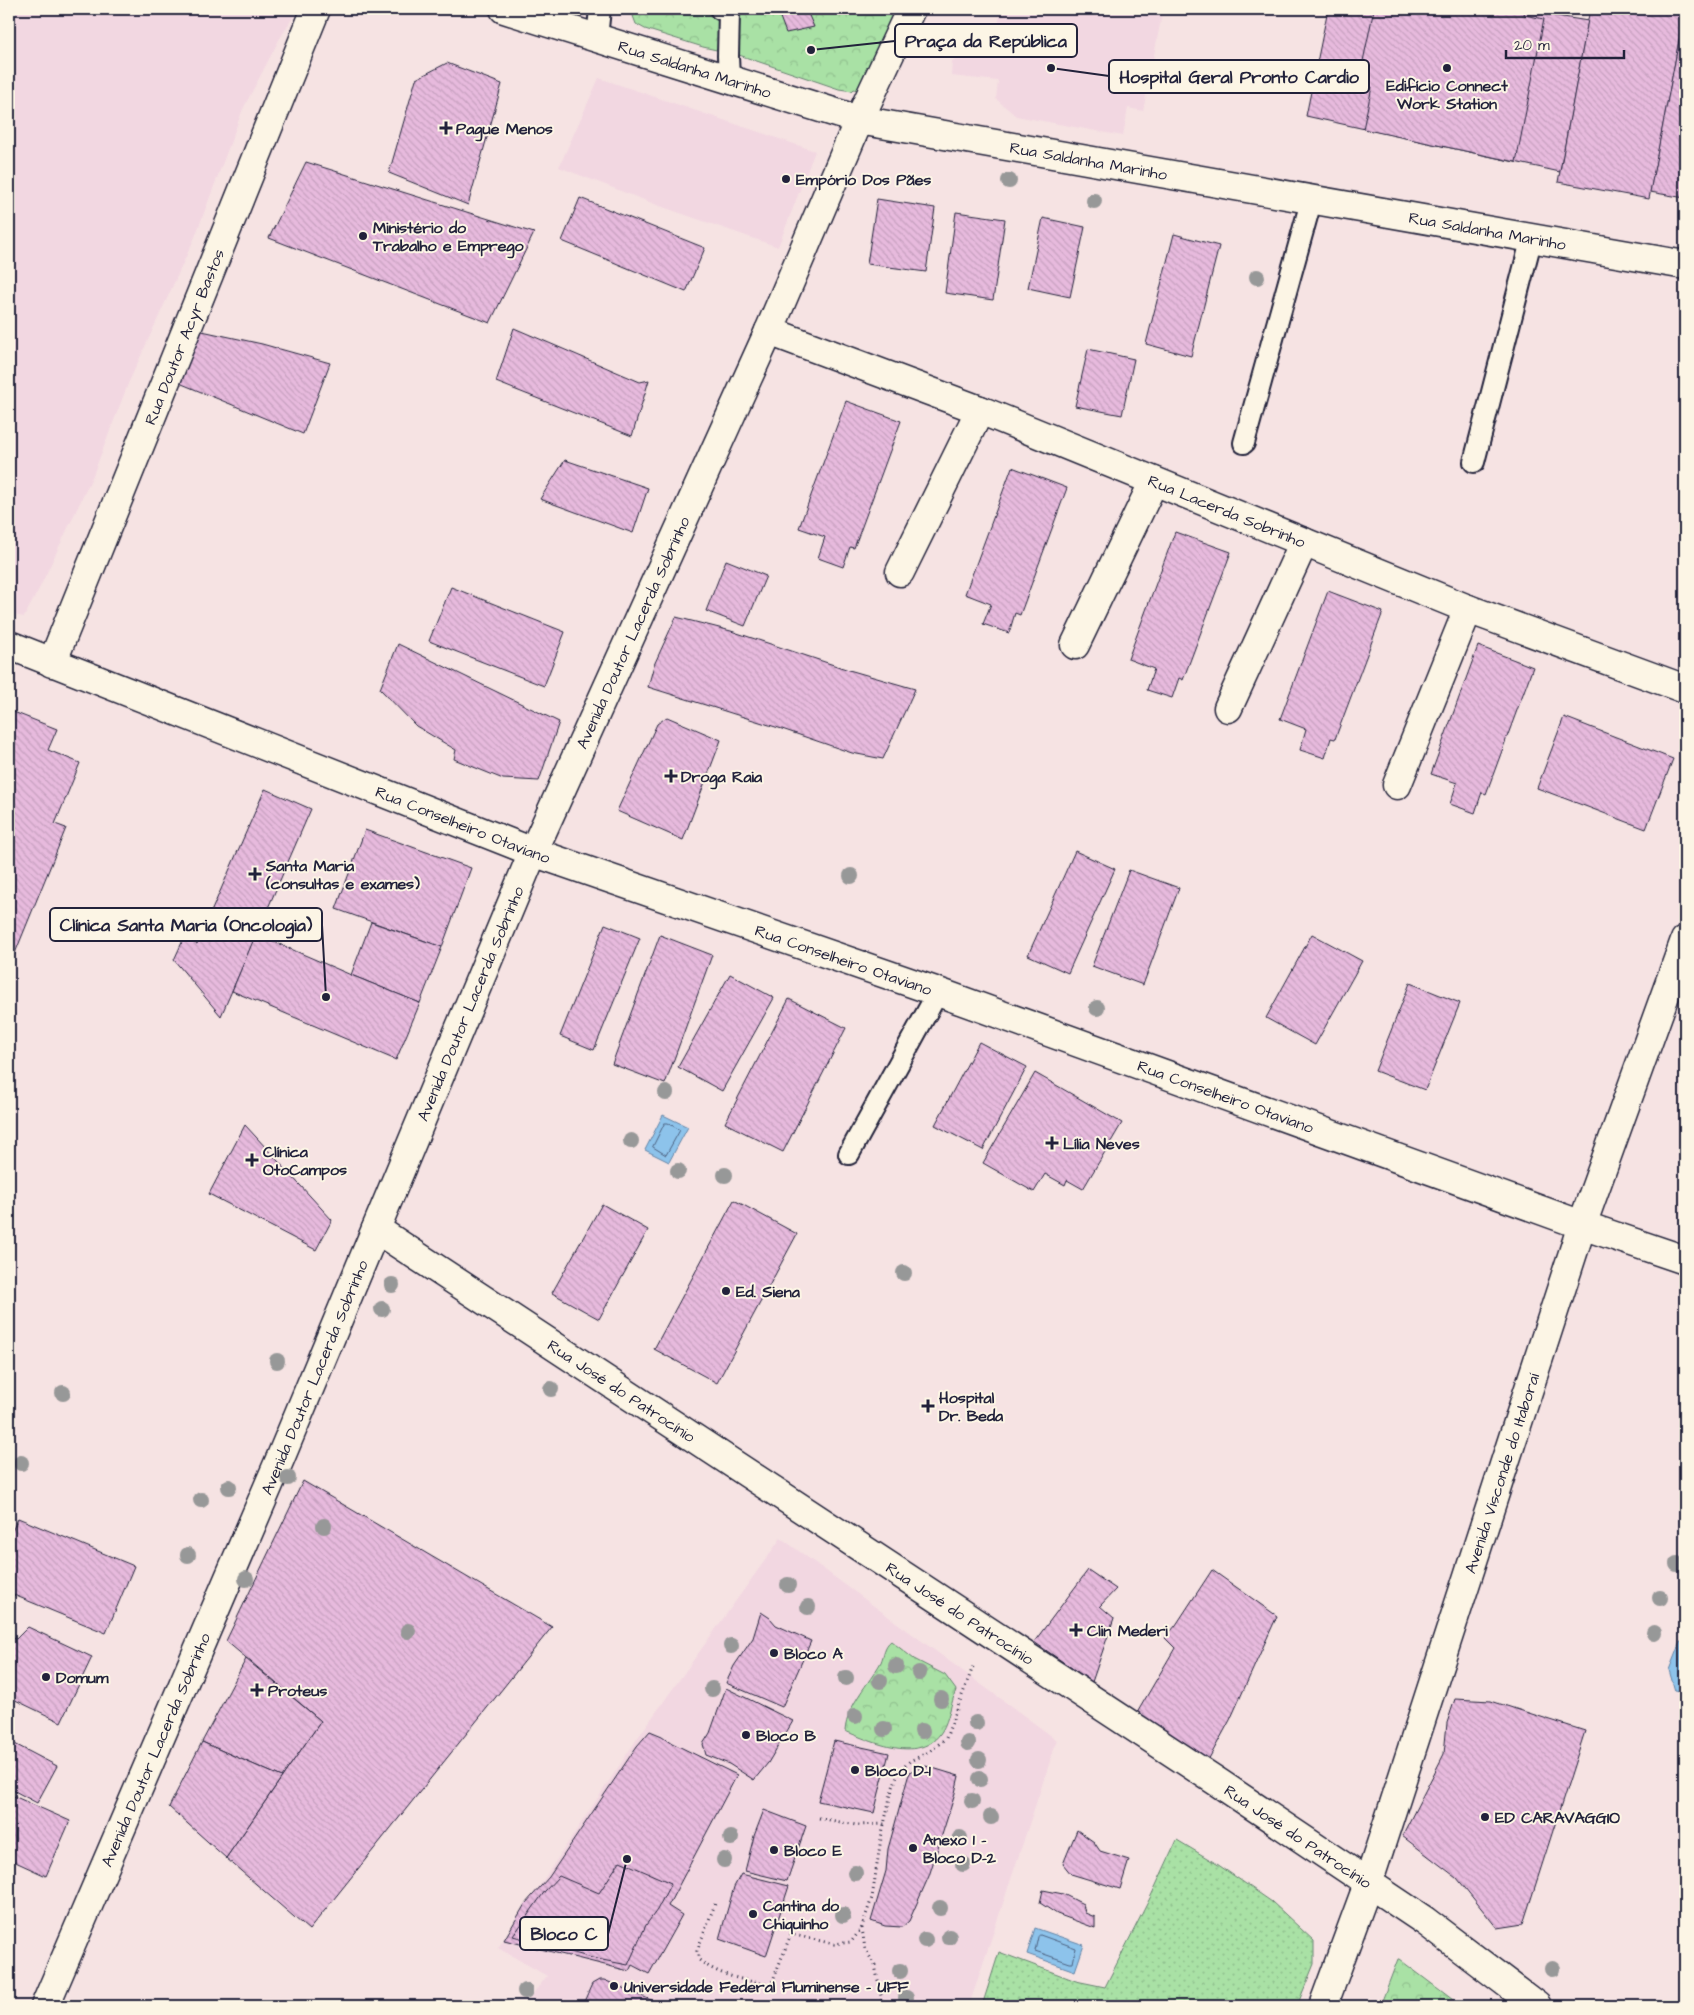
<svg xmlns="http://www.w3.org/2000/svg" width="1694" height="2015" viewBox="0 0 1694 2015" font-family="'Architects Daughter',sans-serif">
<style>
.built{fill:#f2d7e1}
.grass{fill:url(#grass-dots);stroke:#668270}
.forest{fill:url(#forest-crowns);stroke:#668270}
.water{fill:#8dc3eb;stroke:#6283a5}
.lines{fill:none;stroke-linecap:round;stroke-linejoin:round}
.shore{stroke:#4d6281;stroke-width:1}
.building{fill:url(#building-back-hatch);stroke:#22223b}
.lane-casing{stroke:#22223b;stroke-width:24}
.street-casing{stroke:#22223b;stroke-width:31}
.secondary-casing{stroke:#22223b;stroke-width:31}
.path{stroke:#22223b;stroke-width:3;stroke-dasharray:1 4;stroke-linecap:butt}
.lane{stroke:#fcf5e5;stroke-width:20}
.street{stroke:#fcf5e5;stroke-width:28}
.secondary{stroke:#fcf5e5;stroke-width:28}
.tree{fill:#979898}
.poi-dot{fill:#22223b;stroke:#fcf5e5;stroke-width:2}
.labels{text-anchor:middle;stroke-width:4;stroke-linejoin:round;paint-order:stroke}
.street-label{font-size:16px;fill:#22223b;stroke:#fcf5e5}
.poi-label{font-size:16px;font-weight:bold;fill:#22223b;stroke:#fcf5e5;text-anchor:start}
.leader{fill:none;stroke:#22223b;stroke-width:2}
.callout-dot{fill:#22223b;stroke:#fcf5e5;stroke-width:2}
.callout{fill:#fcf5e5;stroke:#22223b;stroke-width:2}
.callout-label{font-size:18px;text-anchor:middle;font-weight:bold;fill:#22223b}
</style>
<defs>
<pattern id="grass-dots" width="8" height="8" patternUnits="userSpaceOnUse" patternTransform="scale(1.25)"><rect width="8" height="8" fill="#a9e1a5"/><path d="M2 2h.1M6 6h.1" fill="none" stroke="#91c18f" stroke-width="1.8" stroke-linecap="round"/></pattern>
<pattern id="forest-crowns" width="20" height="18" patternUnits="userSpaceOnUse" patternTransform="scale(1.25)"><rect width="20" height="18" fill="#a9e1a5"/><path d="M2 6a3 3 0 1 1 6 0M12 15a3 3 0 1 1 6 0" fill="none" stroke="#91c18f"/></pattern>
<pattern id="building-back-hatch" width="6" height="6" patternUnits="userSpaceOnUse" patternTransform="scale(1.25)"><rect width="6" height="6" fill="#e7badd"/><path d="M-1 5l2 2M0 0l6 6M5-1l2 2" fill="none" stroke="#c6a0bf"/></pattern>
</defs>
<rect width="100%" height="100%" fill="#f6e3e3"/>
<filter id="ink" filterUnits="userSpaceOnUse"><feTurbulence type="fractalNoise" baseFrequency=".02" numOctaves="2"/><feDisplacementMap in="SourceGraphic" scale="10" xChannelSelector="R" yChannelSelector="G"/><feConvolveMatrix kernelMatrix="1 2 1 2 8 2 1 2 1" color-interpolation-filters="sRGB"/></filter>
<g filter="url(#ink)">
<!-- built -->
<g class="built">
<polygon points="9,9 298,9 279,40 243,109 195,237 128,384 93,475 40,587 24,617 9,614"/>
<polygon points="1001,9 1163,9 1143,111 1128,108 1123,136 1016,116 996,99 998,81 951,76 952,61 997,33"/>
<polygon points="599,78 815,151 778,247 657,205 559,167"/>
<polygon points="781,1538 1057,1740 969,2006 523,2006 547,1976 498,1948 639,1736"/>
</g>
<!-- grass -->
<polygon class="grass" points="1177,1840 1217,1864 1272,1902 1314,1941 1314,1964 1297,2006 982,2006 999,1952 1076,1981 1105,1987 1151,1896"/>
<!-- forest -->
<g class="forest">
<polygon points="620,9 899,9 863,92 854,89 852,91 839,89 739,55 703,47 645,29 636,24 633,16 635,14"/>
<path d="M 891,1641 L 914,1659 L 945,1675 L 956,1690 C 951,1703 949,1719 942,1731 C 921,1765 872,1742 845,1731 C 847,1705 869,1684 881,1662 C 884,1655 884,1646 891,1641 Z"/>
<polygon points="1398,1959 1399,1959 1461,2006 1380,2006"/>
</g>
<!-- water -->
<g class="water">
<polygon points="663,1115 688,1127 669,1162 645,1150"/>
<polygon points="1680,1642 1685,1643 1685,1693 1675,1691 1669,1670"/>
<polygon points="1035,1928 1084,1945 1075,1971 1027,1954"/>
</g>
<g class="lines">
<!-- shore -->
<g class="shore">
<polygon points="665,1123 668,1123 680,1130 666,1155 653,1147"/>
<polygon points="1040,1935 1076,1948 1073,1963 1070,1963 1035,1951 1038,1937"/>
</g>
</g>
<!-- building -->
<g class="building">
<polygon points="755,9 806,9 814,27 786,33 778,12 758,11"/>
<polygon points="1328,9 1539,9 1538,13 1588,21 1560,172 1306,116"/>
<polygon points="1374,9 1525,9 1524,15 1544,19 1516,162 1363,129 1372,87 1358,85"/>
<polygon points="1590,9 1685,9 1649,199 1558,182"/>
<polygon points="1685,9 1685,198 1650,192"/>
<polygon points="447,63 502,84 468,205 389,173 416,79"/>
<polygon points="306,162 534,233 490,323 269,238"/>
<polygon points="580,198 705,248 686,292 562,241"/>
<polygon points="877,199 935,208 926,272 867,264"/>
<polygon points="956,212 1005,219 993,300 945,293"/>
<polygon points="1043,218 1085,227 1070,297 1028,288"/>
<polygon points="1174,234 1219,246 1191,356 1146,344"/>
<polygon points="514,328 640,382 649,380 632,436 496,382"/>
<polygon points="202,331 262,344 330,363 303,434 177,382"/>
<polygon points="1088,349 1134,359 1122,415 1075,406"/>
<polygon points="846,401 901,421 854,548 850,547 843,567 818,558 825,537 799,528"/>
<polygon points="565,460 648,488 633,533 540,499"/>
<polygon points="1012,467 1067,488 1020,615 1015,613 1009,633 983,624 991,604 965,594"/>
<polygon points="1175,532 1231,552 1183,680 1179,678 1172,698 1147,690 1154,669 1128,659"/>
<polygon points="726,560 766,576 745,626 706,611"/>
<polygon points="451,587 565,632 544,686 429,641"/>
<polygon points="1328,591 1383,612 1335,739 1331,738 1325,758 1300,750 1306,729 1280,719"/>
<polygon points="676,617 731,631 849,670 915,689 883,759 852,753 782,729 648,687 654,665"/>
<polygon points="398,644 559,722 539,781 503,779 454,759 456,750 416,726 380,689"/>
<polygon points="1478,646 1533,667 1486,794 1482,792 1475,813 1450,804 1457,783 1431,774"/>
<polygon points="11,711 57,729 48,750 80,763 55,824 66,828 9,968 9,717"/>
<polygon points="667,717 721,740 683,840 617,811 657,724"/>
<polygon points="1564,717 1673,759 1646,829 1537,788"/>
<polygon points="265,789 311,809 221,1016 174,960 184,938 197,944"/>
<polygon points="365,830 471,868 442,947 336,909"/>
<polygon points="1075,851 1115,869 1068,973 1028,955"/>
<polygon points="1129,870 1179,888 1143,985 1092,966"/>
<polygon points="371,922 442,947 420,1003 351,975"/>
<polygon points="605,924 640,938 594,1050 560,1036"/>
<polygon points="256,934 351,975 420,1003 396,1060 232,991"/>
<polygon points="1312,934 1362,961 1315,1045 1266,1018"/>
<polygon points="660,935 712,955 665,1084 612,1064"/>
<polygon points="730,974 774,998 722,1091 678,1067"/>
<polygon points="1410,983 1460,1003 1425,1090 1375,1071"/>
<polygon points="789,999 846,1028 783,1152 725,1123"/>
<polygon points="979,1042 1027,1067 983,1150 935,1125"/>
<polygon points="1035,1073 1122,1123 1083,1189 1067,1180 1065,1185 1045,1174 1034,1192 983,1163"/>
<polygon points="245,1125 332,1220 316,1250 209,1194"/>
<polygon points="734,1200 797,1234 717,1383 654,1349"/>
<polygon points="602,1204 648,1230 599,1319 552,1293"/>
<polygon points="303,1481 552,1627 309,1930 226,1858 321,1721 226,1641"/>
<polygon points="18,1518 134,1566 106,1633 9,1593 9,1538"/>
<polygon points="1088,1570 1116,1589 1100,1606 1114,1618 1092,1682 1034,1642"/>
<polygon points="1212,1570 1277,1616 1230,1720 1206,1764 1134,1718 1175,1648 1165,1638 1176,1625"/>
<polygon points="761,1612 770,1618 776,1625 811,1641 782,1707 726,1683 734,1666 753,1638"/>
<polygon points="28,1627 92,1657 61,1722 9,1697 9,1636 16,1639"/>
<polygon points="246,1659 321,1721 282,1777 202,1742"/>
<polygon points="726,1688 793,1721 768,1763 754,1780 729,1764 706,1755 703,1744 710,1733"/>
<polygon points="1455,1699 1491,1701 1585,1731 1523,1924 1497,1928 1457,1878 1402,1836 1444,1754 1447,1723"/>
<polygon points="650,1731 662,1736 672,1743 737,1775 668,1906 682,1915 649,1974 632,1965 629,1971 504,1940 525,1904 549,1877 637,1746"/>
<polygon points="9,1741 57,1766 37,1803 9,1788"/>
<polygon points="834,1741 889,1753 874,1813 818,1801"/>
<polygon points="202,1742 282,1777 226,1858 169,1807"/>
<polygon points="926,1766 959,1776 954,1797 929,1876 909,1921 902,1927 885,1926 871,1921 886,1871 888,1849 908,1777 911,1771"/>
<polygon points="9,1794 70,1821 46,1876 9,1859"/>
<polygon points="764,1810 806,1826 787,1881 745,1871 754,1836"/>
<polygon points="1077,1830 1094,1842 1100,1851 1129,1860 1120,1889 1071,1874 1063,1864"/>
<polygon points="620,1861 671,1883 657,1910 646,1925 628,1965 592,1958 513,1936 545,1891 559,1876 599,1893"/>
<polygon points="741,1874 789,1886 766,1956 719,1939 734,1887"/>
<polygon points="1043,1890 1063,1894 1083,1904 1085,1913 1095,1917 1095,1928 1057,1914 1040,1903"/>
<polygon points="599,1980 604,1980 665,2006 582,2006 592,1984"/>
</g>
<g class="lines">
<!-- lane casing -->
<g class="lane-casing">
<g id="lane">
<polyline points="720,9 729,12 728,56 729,79"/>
<polyline points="597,38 600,9"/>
<polyline points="1244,443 1312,198"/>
<polyline points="1474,462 1532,237"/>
<polyline points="849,1154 938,992"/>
</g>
</g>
<!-- street casing -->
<g class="street-casing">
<g id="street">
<path id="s1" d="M 769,331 L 980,410 L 1468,609 L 1685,689"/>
<polyline points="900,572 980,410"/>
<path id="s2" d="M 9,645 L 533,852 L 938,992 L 1582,1225 L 1685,1260"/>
<polyline points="1075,645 1154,481"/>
<path id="s3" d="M 52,663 L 316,9"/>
<polyline points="1228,708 1304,542"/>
<polyline points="1397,785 1468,609"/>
<path id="s4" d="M 376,1229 L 1219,1783 L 1425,1921 L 1537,2006"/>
<path id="s5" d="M 45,2006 L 280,1459 L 533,852 L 769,331 L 859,120 L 911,9"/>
<path id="s6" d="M 1323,2006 L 1368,1884 L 1582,1225 L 1685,940"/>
</g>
</g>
<!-- secondary casing -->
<g class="secondary-casing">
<g id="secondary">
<path id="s7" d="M 504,9 L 859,120 L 1685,265"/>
</g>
</g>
<!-- path -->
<g class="path">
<polyline points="819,1818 856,1825 885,1824"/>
<path d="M 715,1904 L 697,1951 L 699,1960 C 719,1976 747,1981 771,1985 L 791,1934 L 834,1944 L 851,1942 L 861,1929 L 872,1898 L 881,1838 L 891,1793 L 898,1773 L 910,1761 L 929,1752 L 946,1738 L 974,1664"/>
<polyline points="862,1928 865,1949 875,1965 883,2006"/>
</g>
<!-- lane -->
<use href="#lane" class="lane"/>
<!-- street -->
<use href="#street" class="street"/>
<!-- secondary -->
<use href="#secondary" class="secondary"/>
</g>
<!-- trees -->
<g class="tree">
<circle cx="1009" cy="181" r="8"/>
<circle cx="1094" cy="201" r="8"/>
<circle cx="1257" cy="277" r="8"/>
<circle cx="851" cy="876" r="8"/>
<circle cx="1097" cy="1008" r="8"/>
<circle cx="666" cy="1093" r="8"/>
<circle cx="631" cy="1141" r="8"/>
<circle cx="678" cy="1171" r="8"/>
<circle cx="725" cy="1175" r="8"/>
<circle cx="904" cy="1273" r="8"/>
<circle cx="392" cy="1285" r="8"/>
<circle cx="382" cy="1309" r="8"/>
<circle cx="277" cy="1361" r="8"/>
<circle cx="551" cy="1389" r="8"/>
<circle cx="63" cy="1393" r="8"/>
<circle cx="21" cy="1463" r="8"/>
<circle cx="288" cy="1478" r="8"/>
<circle cx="229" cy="1487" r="8"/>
<circle cx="201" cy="1500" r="8"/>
<circle cx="324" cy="1526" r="8"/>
<circle cx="188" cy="1555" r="8"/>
<circle cx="1677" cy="1564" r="8"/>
<circle cx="246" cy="1579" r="8"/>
<circle cx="788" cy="1585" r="8"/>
<circle cx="1660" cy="1598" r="8"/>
<circle cx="808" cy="1607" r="8"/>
<circle cx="408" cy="1631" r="8"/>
<circle cx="1654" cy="1633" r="8"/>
<circle cx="731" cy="1646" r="8"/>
<circle cx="896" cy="1666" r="8"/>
<circle cx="919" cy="1673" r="8"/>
<circle cx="846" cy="1678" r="8"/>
<circle cx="880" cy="1681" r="8"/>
<circle cx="712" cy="1689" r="8"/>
<circle cx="941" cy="1699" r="8"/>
<circle cx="855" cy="1716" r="8"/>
<circle cx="976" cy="1723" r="8"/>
<circle cx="884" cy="1729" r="8"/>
<circle cx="922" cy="1731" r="8"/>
<circle cx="968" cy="1743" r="8"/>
<circle cx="979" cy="1760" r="8"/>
<circle cx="980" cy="1779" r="8"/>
<circle cx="972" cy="1801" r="8"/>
<circle cx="991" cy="1817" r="8"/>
<circle cx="731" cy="1838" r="8"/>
<circle cx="960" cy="1838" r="8"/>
<circle cx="724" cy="1860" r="8"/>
<circle cx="963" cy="1864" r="8"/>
<circle cx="855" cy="1873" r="8"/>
<circle cx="940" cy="1908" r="8"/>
<circle cx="843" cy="1915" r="8"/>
<circle cx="949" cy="1937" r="8"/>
<circle cx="925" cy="1940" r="8"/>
<circle cx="1552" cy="1969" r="8"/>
<circle cx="900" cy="1971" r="8"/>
<circle cx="525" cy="1991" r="8"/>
<circle cx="906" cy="1998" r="8"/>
</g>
</g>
<!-- markers -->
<g class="poi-dot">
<circle cx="1447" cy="68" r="5"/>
<path d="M443.5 120.5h5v5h5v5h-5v5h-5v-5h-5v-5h5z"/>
<circle cx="786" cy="179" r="5"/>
<circle cx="363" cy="236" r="5"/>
<path d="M668.5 768.5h5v5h5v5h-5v5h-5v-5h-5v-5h5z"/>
<path d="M252.5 866.5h5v5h5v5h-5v5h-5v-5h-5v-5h5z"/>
<path d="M1049.5 1135.5h5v5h5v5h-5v5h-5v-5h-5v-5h5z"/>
<path d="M249.5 1152.5h5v5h5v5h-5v5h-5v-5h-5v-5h5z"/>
<circle cx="726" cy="1291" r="5"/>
<path d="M925.5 1398.5h5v5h5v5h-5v5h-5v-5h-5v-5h5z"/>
<path d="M1073.5 1622.5h5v5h5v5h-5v5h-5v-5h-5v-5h5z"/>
<circle cx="774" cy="1653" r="5"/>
<circle cx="46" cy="1677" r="5"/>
<path d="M254.5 1682.5h5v5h5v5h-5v5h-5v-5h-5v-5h5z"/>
<circle cx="746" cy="1735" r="5"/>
<circle cx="855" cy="1770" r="5"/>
<circle cx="1485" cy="1817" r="5"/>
<circle cx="913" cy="1848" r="5"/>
<circle cx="774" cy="1850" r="5"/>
<circle cx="753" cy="1914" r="5"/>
<circle cx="614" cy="1986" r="5"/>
</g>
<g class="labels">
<!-- street labels -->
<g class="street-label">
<text dy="6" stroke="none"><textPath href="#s7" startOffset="200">Rua Saldanha Marinho</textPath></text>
<text dy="6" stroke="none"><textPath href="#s7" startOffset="605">Rua Saldanha Marinho</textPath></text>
<text dy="6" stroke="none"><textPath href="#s7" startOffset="1010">Rua Saldanha Marinho</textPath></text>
<text dy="6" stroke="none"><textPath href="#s3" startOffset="352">Rua Doutor Acyr Bastos</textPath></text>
<text dy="6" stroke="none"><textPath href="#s1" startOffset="492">Rua Lacerda Sobrinho</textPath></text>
<text dy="6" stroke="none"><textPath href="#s5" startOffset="1494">Avenida Doutor Lacerda Sobrinho</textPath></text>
<text dy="6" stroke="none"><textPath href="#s2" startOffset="488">Rua Conselheiro Otaviano</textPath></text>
<text dy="6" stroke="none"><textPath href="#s2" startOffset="892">Rua Conselheiro Otaviano</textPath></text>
<text dy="6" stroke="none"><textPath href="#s5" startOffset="1089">Avenida Doutor Lacerda Sobrinho</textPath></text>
<text dy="6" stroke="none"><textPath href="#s2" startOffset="1298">Rua Conselheiro Otaviano</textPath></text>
<text dy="6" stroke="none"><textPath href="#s5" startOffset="684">Avenida Doutor Lacerda Sobrinho</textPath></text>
<text dy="6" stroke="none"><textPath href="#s4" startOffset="294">Rua José do Patrocínio</textPath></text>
<text dy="6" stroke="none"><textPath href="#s6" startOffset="562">Avenida Visconde do Itaboraí</textPath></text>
<text dy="6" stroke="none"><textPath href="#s4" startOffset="699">Rua José do Patrocínio</textPath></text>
<text dy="6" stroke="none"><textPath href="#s5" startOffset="279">Avenida Doutor Lacerda Sobrinho</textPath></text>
<text dy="6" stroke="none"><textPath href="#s4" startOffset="1104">Rua José do Patrocínio</textPath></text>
</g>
<!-- poi labels -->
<g class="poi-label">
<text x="1447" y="91" text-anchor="middle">Edifício Connect<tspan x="1447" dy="18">Work Station</tspan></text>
<text x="456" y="134">Pague Menos</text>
<text x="796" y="185">Empório Dos Pães</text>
<text x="373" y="233">Ministério do<tspan x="373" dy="18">Trabalho e Emprego</tspan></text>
<text x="681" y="782">Droga Raia</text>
<text x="266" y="871">Santa Maria<tspan x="266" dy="18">(consultas e exames)</tspan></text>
<text x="1063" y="1149">Lília Neves</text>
<text x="263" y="1157">Clínica<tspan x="263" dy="18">OtoCampos</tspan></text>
<text x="736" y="1297">Ed. Siena</text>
<text x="939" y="1403">Hospital<tspan x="939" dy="18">Dr. Beda</tspan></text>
<text x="1087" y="1636">Clin Mederi</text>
<text x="784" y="1659">Bloco A</text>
<text x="56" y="1683">Domum</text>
<text x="268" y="1696">Proteus</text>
<text x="756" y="1741">Bloco B</text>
<text x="865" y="1776">Bloco D-1</text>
<text x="1495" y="1823">ED CARAVAGGIO</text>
<text x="923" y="1845">Anexo 1 -<tspan x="923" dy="18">Bloco D-2</tspan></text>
<text x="784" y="1856">Bloco E</text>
<text x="763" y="1911">Cantina do<tspan x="763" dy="18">Chiquinho</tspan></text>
<text x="624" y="1992">Universidade Federal Fluminense - UFF</text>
</g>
</g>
<!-- callouts -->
<path class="leader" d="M811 50L895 41M1051 68L1109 76M326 997L322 925M627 1859L608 1934"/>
<g class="callout-dot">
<circle cx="811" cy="50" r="5"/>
<circle cx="1051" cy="68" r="5"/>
<circle cx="326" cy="997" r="5"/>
<circle cx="627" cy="1859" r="5"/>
</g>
<g class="callout">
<rect x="895" y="24" width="182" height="33" rx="5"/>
<rect x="1109" y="60" width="260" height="33" rx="5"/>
<rect x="50" y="908" width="272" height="33" rx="5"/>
<rect x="520" y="1917" width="88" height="33" rx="5"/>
</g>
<g class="callout-label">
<text x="986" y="47">Praça da República</text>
<text x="1239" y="83">Hospital Geral Pronto Cardio</text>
<text x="186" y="931">Clínica Santa Maria (Oncologia)</text>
<text x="564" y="1940">Bloco C</text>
</g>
<!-- margin -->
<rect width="1694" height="2015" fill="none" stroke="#fcf5e5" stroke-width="30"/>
<rect x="15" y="15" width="1664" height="1985" fill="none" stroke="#22223b" stroke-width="2" filter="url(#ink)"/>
<!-- scale -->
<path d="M1506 50v8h118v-8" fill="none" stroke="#22223b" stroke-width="2.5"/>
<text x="1514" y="50" font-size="15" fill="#22223b" stroke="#fcf5e5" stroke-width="4" paint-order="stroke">20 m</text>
</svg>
